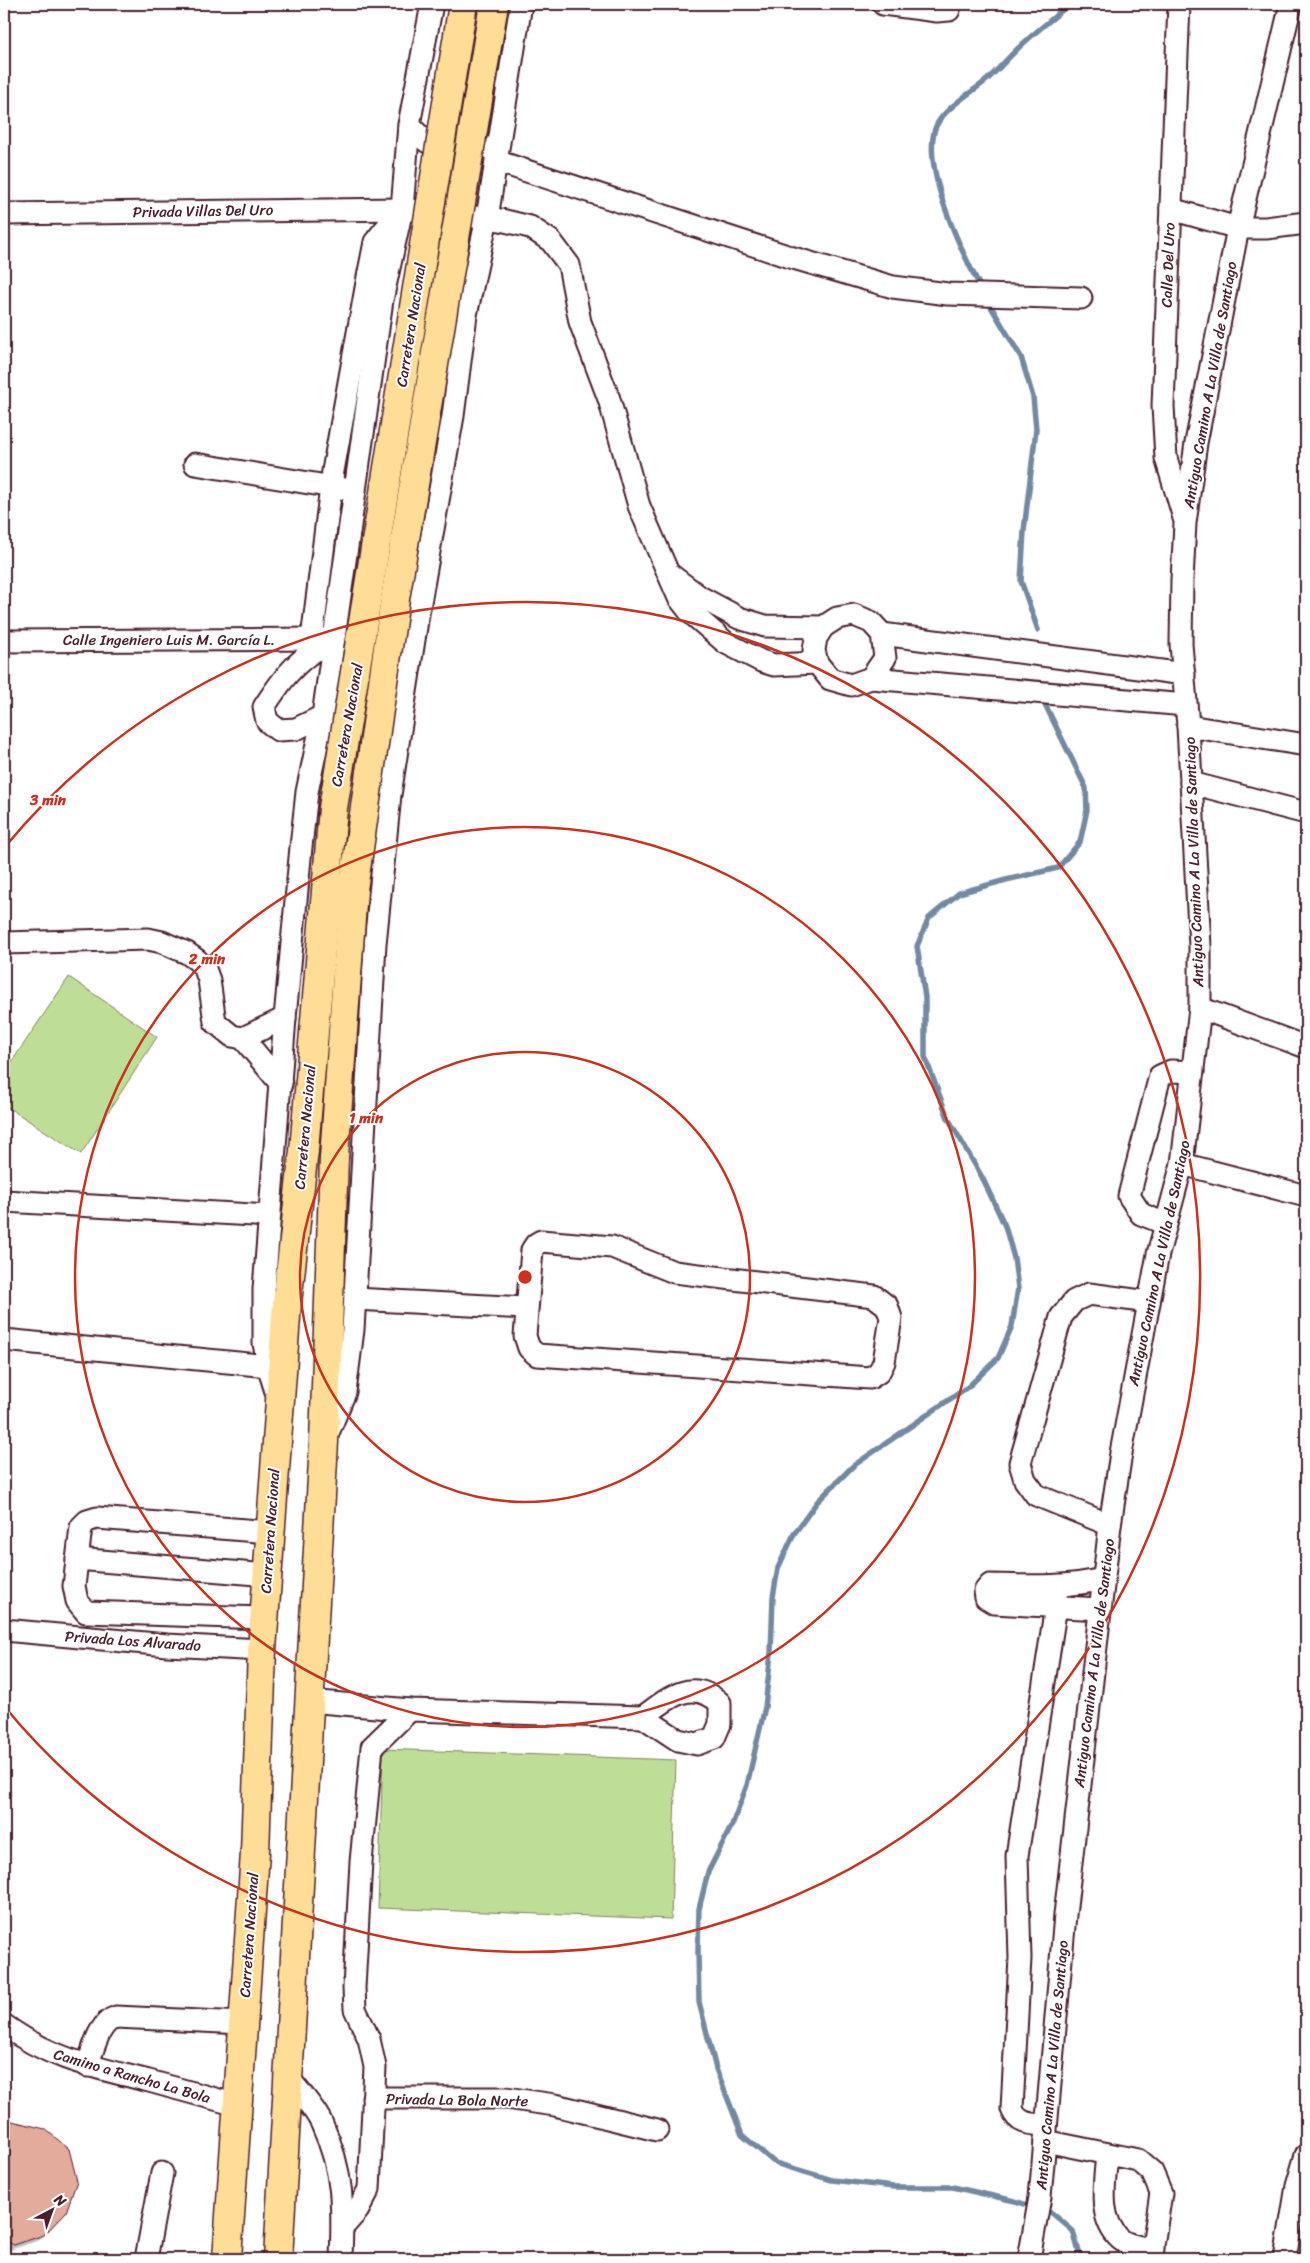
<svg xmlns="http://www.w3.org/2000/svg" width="1310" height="2263" viewBox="0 0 1310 2263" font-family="Sriracha,sans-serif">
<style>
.grass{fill:#bede97;stroke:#847e61}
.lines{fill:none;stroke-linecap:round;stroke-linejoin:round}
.stream{stroke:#7389a1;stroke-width:5.5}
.building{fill:#e3ab9b;stroke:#4a1f2b;filter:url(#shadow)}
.minor-casing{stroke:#4a1f2b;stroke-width:25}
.highway-casing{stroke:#4a1f2b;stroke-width:31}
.minor{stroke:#fff;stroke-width:21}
.highway{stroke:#fedd96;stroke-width:28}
.highway-bridge-casing{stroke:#4a1f2b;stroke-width:31;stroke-linecap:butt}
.highway-bridge{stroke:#fedd96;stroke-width:28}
.ring{fill:none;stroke:#c8321e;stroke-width:2.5}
.labels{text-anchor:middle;stroke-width:4;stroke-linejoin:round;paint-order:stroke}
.street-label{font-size:15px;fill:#4a1f2b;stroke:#fff}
.centre{fill:#c8321e;stroke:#fff;stroke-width:2.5}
.ring-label{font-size:15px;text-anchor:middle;font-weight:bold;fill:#c8321e;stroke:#fff;stroke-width:4;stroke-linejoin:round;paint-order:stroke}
</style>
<defs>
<filter id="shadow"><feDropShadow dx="-4.5" dy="4.5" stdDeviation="0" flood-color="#0004"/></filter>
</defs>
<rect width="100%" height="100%" fill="#fff"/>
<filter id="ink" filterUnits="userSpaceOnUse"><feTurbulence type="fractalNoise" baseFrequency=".02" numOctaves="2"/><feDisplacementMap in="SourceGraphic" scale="10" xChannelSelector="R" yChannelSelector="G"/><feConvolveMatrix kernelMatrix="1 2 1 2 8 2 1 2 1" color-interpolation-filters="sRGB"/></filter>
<g filter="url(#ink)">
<!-- grass -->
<g class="grass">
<polygon points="69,977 157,1037 81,1154 4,1105 4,1073"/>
<polygon points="383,1749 676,1760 671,1919 378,1908"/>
</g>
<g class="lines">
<!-- stream -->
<g class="stream">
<path d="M 982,290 C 962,253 924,173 934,132 C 939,110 972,93 988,79 C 1001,67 1012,53 1026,41 C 1040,28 1055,17 1069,4"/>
<polyline points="987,300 1021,357 1033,397 1036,429 1024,531 1021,581 1038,630"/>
<polyline points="1042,698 1086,788 1087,810 1080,842 1058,868 1006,880 959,893 929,918 917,946 925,997 925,1057 948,1118 982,1177 1005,1226 1014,1258 1018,1288 1012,1326 998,1358 969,1386 853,1466 817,1502 794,1534 778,1568 773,1597 771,1653 765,1707 747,1785 732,1825 708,1872 699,1909 698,1950 699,2002 716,2069 742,2135 775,2163 832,2180 894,2187 953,2187 1015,2201 1052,2213 1073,2231 1081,2259"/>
</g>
</g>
<!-- building -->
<polygon class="building" points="4,2119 45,2129 69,2149 77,2181 66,2212 44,2235 14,2245 4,2240"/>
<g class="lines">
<!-- minor casing -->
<g class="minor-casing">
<g id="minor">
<polyline points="883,4 937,11 949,10 950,4"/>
<polyline points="1179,4 1163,406 1166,458 1184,518"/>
<path d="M 409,125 C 431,150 452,158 484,147"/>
<polyline points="496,161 790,257 893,287 948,294 1081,298"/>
<polyline points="1171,209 1238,228 1266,228 1306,223"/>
<polyline points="4,214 402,209 501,220 530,227 551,241 569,265 580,322 609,399 639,506 679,598 690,612 726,643 761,661 774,665 817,663"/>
<polyline points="195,464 345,489"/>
<polyline points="668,573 700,597 739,618 765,626 823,627 837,618 854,615 871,622 882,634 885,658 871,678 851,685 830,679 817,663 814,650 816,638 823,627"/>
<polyline points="882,634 1184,674"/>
<polyline points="4,641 324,639"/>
<path d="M 319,648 C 294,662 279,684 264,707 L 267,721 L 278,730 L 296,729 L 323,716"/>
<polyline points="307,655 312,639 333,471 368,277 375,242 398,213"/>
<polyline points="871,678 1186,705"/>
<polyline points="1188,726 1306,745"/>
<polyline points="1191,783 1306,813"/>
<polyline points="4,943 148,939 162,942 187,953 197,960 205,969 209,980 215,1022 232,1036 243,1038"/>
<polyline points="1200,1008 1306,1047"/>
<polyline points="281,1084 243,1038 285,1018"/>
<polyline points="1182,1164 1306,1196"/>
<polyline points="4,1201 269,1216"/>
<polyline points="1166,1224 1141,1214 1129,1196 1160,1076 1171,1071 1193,1072"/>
<polygon points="541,1241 612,1247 674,1272 874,1296 887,1306 891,1318 884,1362 879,1372 870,1378 537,1355 529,1348 525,1336 532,1250 536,1244"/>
<polyline points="355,1299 526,1308"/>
<polyline points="4,1340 268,1366"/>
<polyline points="277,1395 268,1366 264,1343 264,1289 285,1018 301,847 307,792 323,716 382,300 402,209 409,125 432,4"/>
<polyline points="328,1433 345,1392 353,1330 375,944 390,795 418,614 453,416 466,315 487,218 521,4"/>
<polyline points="1110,1525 1036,1495 1025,1480 1020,1463 1061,1317 1074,1301 1089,1294 1149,1302"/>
<polyline points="77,1559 267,1575"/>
<path d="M 1100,1609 L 994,1603 L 986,1598 L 985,1591 L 990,1585 C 1030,1586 1064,1588 1103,1579"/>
<polyline points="264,1618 86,1612 77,1601 74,1586 81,1527 87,1521 97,1518 270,1532"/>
<polyline points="4,1630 167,1645 262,1650"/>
<path d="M 309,1701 L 410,1710 L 643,1717 L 678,1740 L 697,1744 L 714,1738 L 720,1724 L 720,1703 C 692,1677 668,1698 643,1717"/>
<path d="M 4,2025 C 50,2059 94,2067 149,2081 C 178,2089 208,2097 237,2105"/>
<path d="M 87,2066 C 94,2049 98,2023 116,2017 L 243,2023"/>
<path d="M 288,2077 C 299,2092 315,2108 322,2124 C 344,2172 343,2208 341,2259"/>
<polyline points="373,2098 506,2098 555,2105 657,2130"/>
<path d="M 1046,2125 C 1032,2124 1018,2125 1012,2109 L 1020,1958 L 1017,1856 L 1056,1606 L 1056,1587"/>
<polyline points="1045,2141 1138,2160 1152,2172 1161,2193 1151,2259"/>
<path d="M 1107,2154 C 1105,2181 1097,2218 1120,2239 C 1128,2246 1142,2247 1153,2249"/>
<polyline points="343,2227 358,2210 369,2189 375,2067 369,2039 355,2009 354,1988 361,1862 372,1747 410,1710"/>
<polyline points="146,2259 162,2173"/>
<polyline points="1029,2259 1040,2197 1065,1915 1110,1525 1121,1453 1158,1254 1182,1164 1200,1008 1200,946 1188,726 1181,644 1182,580 1185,523 1196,443 1238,228 1291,4"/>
<polyline points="1285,2259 1297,2186 1306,2155"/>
</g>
</g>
<!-- highway casing -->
<g class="highway-casing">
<g id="highway">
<polyline points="227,2259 255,1853 262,1650 287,1303 304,1150"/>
<polyline points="278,2259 324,1442 334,1158"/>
</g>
</g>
<!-- minor -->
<use href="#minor" class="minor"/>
<!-- highway -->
<use href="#highway" class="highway"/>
<!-- highway-bridge casing -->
<g class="highway-bridge-casing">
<g id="highway-bridge">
<polyline points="304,1150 333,808 463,4"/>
<polyline points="334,1158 353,890 395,599 494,4"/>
</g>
</g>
<!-- highway-bridge -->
<use href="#highway-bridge" class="highway-bridge"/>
</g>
</g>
<!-- distance rings -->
<g class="ring">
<circle cx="525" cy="1277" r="225"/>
<circle cx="525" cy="1277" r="450"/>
<path d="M4 848A675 675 0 1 1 4 1706"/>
</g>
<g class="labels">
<!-- street labels -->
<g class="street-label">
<text transform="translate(203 211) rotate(-1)" y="5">Privada Villas Del Uro</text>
<text transform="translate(1168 265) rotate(-88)" y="5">Calle Del Uro</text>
<text transform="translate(411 325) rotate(-81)" y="5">Carretera Nacional</text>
<text transform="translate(1210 385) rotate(-80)" y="5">Antiguo Camino A La Villa de Santiago</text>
<text x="169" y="645">Calle Ingeniero Luis M. García L.</text>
<text transform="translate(347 725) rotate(-80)" y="5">Carretera Nacional</text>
<text transform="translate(1194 862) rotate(-92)" y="5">Antiguo Camino A La Villa de Santiago</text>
<text transform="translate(305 1127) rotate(-85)" y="5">Carretera Nacional</text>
<text transform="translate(1159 1263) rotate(-78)" y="5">Antiguo Camino A La Villa de Santiago</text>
<text transform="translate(270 1531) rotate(-86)" y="5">Carretera Nacional</text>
<text transform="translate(133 1641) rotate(4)" y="5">Privada Los Alvarado</text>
<text transform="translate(1094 1663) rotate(-83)" y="5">Antiguo Camino A La Villa de Santiago</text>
<text transform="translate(249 1935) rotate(-86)" y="5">Carretera Nacional</text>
<text transform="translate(1052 2065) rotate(-85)" y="5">Antiguo Camino A La Villa de Santiago</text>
<text transform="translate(132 2076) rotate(16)" y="5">Camino a Rancho La Bola</text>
<text transform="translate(457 2100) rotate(1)" y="5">Privada La Bola Norte</text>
</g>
</g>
<circle cx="525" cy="1277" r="8" class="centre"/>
<g class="ring-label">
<text x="48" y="805">3 min</text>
<text x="207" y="964">2 min</text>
<text x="366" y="1123">1 min</text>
</g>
<!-- margin -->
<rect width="1310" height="2263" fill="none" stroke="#fff" stroke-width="20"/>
<rect x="10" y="10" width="1290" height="2243" fill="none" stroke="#4a1f2b" stroke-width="2" filter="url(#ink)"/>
<!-- north arrow -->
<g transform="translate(52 2210) rotate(41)" stroke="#ffffff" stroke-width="4" paint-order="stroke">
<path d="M0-4L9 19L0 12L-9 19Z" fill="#4a1f2b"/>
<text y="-8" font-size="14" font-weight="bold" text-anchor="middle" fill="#4a1f2b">N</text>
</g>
</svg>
